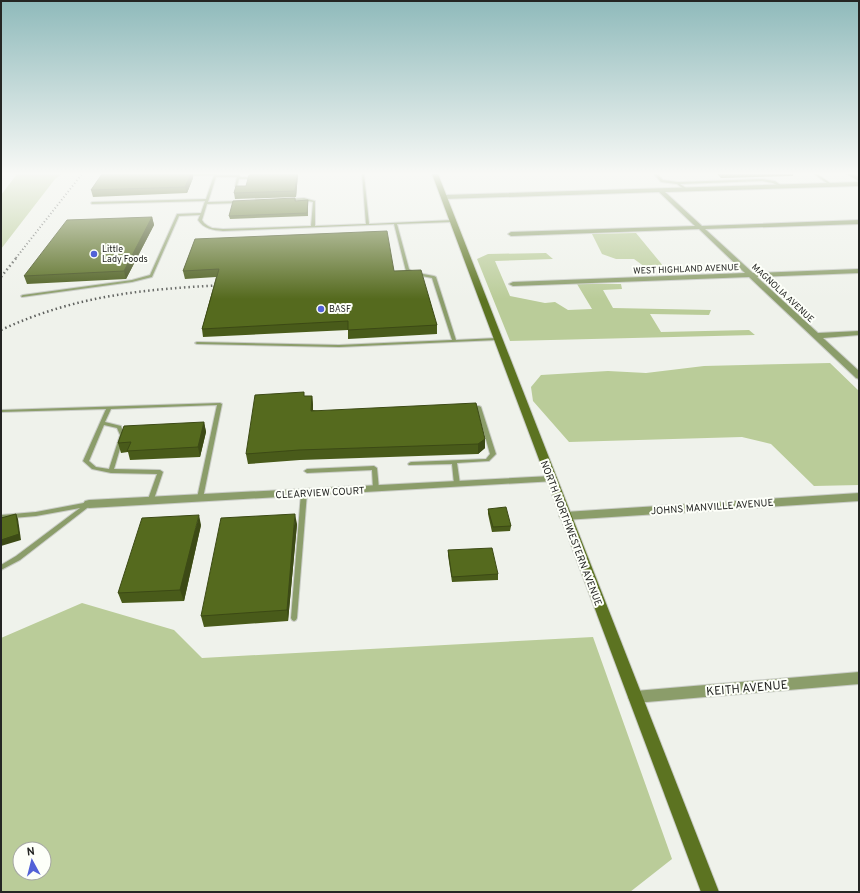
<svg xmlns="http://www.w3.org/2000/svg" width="860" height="893" viewBox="0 0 860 893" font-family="Overpass,sans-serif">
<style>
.green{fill:#bacc99;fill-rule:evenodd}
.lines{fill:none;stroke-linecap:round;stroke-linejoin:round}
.lane-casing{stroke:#cacdc7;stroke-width:2}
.street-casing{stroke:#cacdc7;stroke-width:2}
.secondary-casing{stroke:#cacdc7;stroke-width:2}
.lane{fill:#8b9d6a;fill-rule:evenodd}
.street{fill:#8b9d6a;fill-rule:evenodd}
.secondary{fill:#5c7321;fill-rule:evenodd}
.rail-far1{stroke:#5f615e;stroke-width:2;stroke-dasharray:1 2.5;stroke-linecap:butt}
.rail{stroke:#5f615e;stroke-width:2.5;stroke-dasharray:1.5 3;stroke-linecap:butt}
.wall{fill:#495b1a}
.shaded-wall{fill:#3c4a15}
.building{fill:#556a1e;stroke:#3c4a15}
.poi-dot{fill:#5261d7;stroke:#fdfff9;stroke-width:1.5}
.labels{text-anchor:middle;stroke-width:4;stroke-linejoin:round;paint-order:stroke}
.far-poi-label{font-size:9px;fill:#242523;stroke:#fdfff9;text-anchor:start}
.far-street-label{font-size:9px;fill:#242523;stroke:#fdfff9}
.street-label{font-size:10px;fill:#242523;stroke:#fdfff9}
.near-street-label{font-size:12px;fill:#242523;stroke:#fdfff9}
</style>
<rect width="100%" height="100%" fill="#eff2eb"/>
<!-- green -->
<g class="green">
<polygon points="17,174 62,174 55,179 1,249 1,195"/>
<polygon points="636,233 664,267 645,267 634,259 616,259 602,254 592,234"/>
<polygon points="546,253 553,259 495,261 510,296 545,303 555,302 568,310 592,309 577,284 621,284 622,289 603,290 613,308 711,310 709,315 650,314 661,332 749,330 755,335 510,341 477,259 488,254"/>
<polygon points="830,363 859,391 859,485 814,486 771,444 742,437 569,442 533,401 531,387 541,375 608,371 646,373 704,366"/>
<path d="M 82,603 L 174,630 L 202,658 L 593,637 L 672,859 L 630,892 L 1,892 L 1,638 ZM 20,849 L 44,849 L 44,873 L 20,873 Z"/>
</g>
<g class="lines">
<!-- lane casing -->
<g class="lane-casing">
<g id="lane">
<path d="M 186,174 L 217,174 L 217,175 L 239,175 L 240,176 L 240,177 L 255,177 L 256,178 L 255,179 L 239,179 L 237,186 L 236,187 L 235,186 L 237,177 L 216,177 L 208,202 L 239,201 L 240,202 L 239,203 L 207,204 L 202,220 L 204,223 L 208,226 L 212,228 L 223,229 L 311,226 L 313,202 L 304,200 L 289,201 L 288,200 L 289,199 L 304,198 L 315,201 L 315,226 L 366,224 L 362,174 L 364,174 L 369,224 L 453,220 L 454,221 L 452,222 L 397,224 L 409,269 L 413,272 L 434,276 L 436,277 L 456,340 L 497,338 L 499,339 L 497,340 L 339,347 L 197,344 L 195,343 L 197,342 L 339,345 L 452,340 L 432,278 L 411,274 L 406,271 L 394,224 L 223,231 C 213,230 204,229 198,220 L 200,215 L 179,216 L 152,277 L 132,282 L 22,297 L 21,296 L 23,295 L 132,280 L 150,275 L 177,214 L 201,213 L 205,201 L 92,204 L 91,203 L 92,202 L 206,199 L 214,175 L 187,176 L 186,176 Z"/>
<polygon points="654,174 657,174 663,180 678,182 762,179 775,181 782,186 780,187 773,183 762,181 680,184 686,188 686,190 685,190 677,184 661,182"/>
<polygon points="814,174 817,174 833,185 831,186"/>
<path d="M 220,403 L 222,404 L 203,498 L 200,500 L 197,498 L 217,405 L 111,409 L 105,422 L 121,426 L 124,435 L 114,469 L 160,470 L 163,472 L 153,502 L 152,503 L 148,503 L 147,502 L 157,474 L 111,473 L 92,469 L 83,461 L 106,409 L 1,412 L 1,410 ZM 104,425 L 117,428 L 120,435 L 109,469 L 96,467 L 89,461 Z"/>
<polygon points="469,406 479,406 481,407 496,454 489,461 457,463 460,484 457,486 454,484 452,464 409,465 408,464 409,463 411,462 486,459 490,454 477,408 469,408"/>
<polygon points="374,466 377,468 379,489 376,491 373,489 372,470 307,473 304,471 307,469"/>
<polygon points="304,491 307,493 297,618 296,620 294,621 292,620 291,618 301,493"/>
<polygon points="89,502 91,503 92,504 91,505 20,560 1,570 1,565 16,556 80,508 36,516 1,519 1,515 36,512"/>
</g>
</g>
<!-- street casing -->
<g class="street-casing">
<g id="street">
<polygon points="847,174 854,174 859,177 859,181"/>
<polygon points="859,182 859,186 665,192 702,226 859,220 859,224 705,229 753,273 859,269 859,273 757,277 818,333 859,331 859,335 823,338 859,371 859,379 856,378 749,277 513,286 509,284 513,282 745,273 699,229 511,236 508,234 511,232 695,226 659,192 444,199 441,197 444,195"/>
<polygon points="551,476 555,477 556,479 555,481 89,508 85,507 83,504 85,501 89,500"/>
<polygon points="859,493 859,501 565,520 561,519 559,516 561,513 565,512"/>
<polygon points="859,672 859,684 635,703 630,701 628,697 630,693 635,691"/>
</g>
</g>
<!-- secondary casing -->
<g class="secondary-casing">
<polygon id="secondary" points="432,174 438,174 719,892 701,892"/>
</g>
<!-- lane -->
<use href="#lane" class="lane"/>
<!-- street -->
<use href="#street" class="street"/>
<!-- secondary -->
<use href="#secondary" class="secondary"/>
<!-- rail-far1 -->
<polyline class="rail-far1" points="16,258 82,174"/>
<!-- rail -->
<g class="rail">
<polyline points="1,277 17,257"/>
<path d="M 1,330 C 76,295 145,289 226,285"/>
</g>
</g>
<!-- wall -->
<g class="wall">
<polygon points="251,174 298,174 296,197 235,199 234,193 246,186"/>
<polygon points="717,174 793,174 793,176 721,178"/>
<polygon points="193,178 187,193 93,197 91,190"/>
<polygon points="295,198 296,201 308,200 308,216 230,219 229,216"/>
<polygon points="152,217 154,225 126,279 27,284 24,276"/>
<polygon points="195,239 394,271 437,325 437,334 348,339 348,330 203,337 202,329 216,277 185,279 183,271"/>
<polygon points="304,392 304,396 312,396 313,405 313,410 485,439 485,448 478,454 300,460 248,464 246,454"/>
<polygon points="204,422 206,432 200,457 130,460 128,452 121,453 118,443"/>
<polygon points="488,509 511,526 510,531 492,532 488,514"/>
<polygon points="297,524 288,621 204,627 201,616"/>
<polygon points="201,525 184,601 122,603 118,593"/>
<polygon points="448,550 498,574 498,580 452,582 448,555"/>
</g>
<!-- shaded-wall -->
<g class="shaded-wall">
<polygon points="191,174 193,174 193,178 187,193 185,187"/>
<polygon points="297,174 298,174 296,197 295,191"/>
<polygon points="152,217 154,225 126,279 124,271"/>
<polygon points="312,396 313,405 312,420 311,411"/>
<polygon points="204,422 206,432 200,457 198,447"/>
<polygon points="485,439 485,448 478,454 478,444"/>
<polygon points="16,514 18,519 21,540 1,546 1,540"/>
<polygon points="295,514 297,524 288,621 287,610"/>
<polygon points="199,515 201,525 184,601 180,590"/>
</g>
<!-- building -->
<g class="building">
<polygon points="102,174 191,174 185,187 91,190"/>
<polygon points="259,174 297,174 295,191 234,193 236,186 246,186 249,175"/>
<polygon points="295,198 295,201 308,200 307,213 229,216 233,201"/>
<polygon points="152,217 124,271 24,276 67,220"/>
<polygon points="387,231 394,271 421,270 437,325 348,330 348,321 202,329 219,269 183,271 195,239"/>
<polygon points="304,392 304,396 312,396 311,411 476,403 485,439 478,444 299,450 246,454 255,395"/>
<polygon points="204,422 198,447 127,451 131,442 118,443 124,426"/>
<polygon points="506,507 511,526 493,527 488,509"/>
<polygon points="16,514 19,534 1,540 1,518"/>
<polygon points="295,514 287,610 201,616 221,518"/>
<polygon points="199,515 180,590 118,593 142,518"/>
<polygon points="492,548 498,574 452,577 448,550"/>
</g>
<!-- sky -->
<linearGradient id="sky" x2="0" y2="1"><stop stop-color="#8fbabb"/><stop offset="0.58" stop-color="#f8f9f6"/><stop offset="1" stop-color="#f8f9f6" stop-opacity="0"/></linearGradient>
<rect width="860" height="299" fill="url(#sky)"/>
<!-- markers -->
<g class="poi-dot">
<circle cx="94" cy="254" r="4"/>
<circle cx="321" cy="309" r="4"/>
</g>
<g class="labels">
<!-- far-poi labels -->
<g class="far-poi-label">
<text x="102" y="252">Little<tspan x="102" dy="10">Lady Foods</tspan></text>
<text x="329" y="312">BASF</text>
</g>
<!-- far-street labels -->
<g class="far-street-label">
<text transform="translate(686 269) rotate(-2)" y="3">WEST HIGHLAND AVENUE</text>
<text transform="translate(783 293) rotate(43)" y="3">MAGNOLIA AVENUE</text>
</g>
<!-- street labels -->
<g class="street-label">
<text transform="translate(320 492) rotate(-3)" y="4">CLEARVIEW COURT</text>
<text transform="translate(712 506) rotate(-4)" y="4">JOHNS MANVILLE AVENUE</text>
<text transform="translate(572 533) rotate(69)" y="4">NORTH NORTHWESTERN AVENUE</text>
</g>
<!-- near-street labels -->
<g class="near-street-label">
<text transform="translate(747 688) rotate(-5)" y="4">KEITH AVENUE</text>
</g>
</g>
<!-- border -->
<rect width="860" height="893" fill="none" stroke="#242523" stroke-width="4"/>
<!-- north arrow -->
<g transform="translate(32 861) rotate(353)"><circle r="19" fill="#fdfff9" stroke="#a6a8a3"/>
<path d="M0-3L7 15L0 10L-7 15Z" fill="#5261d7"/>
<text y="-6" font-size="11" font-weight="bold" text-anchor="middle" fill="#242523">N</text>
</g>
</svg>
